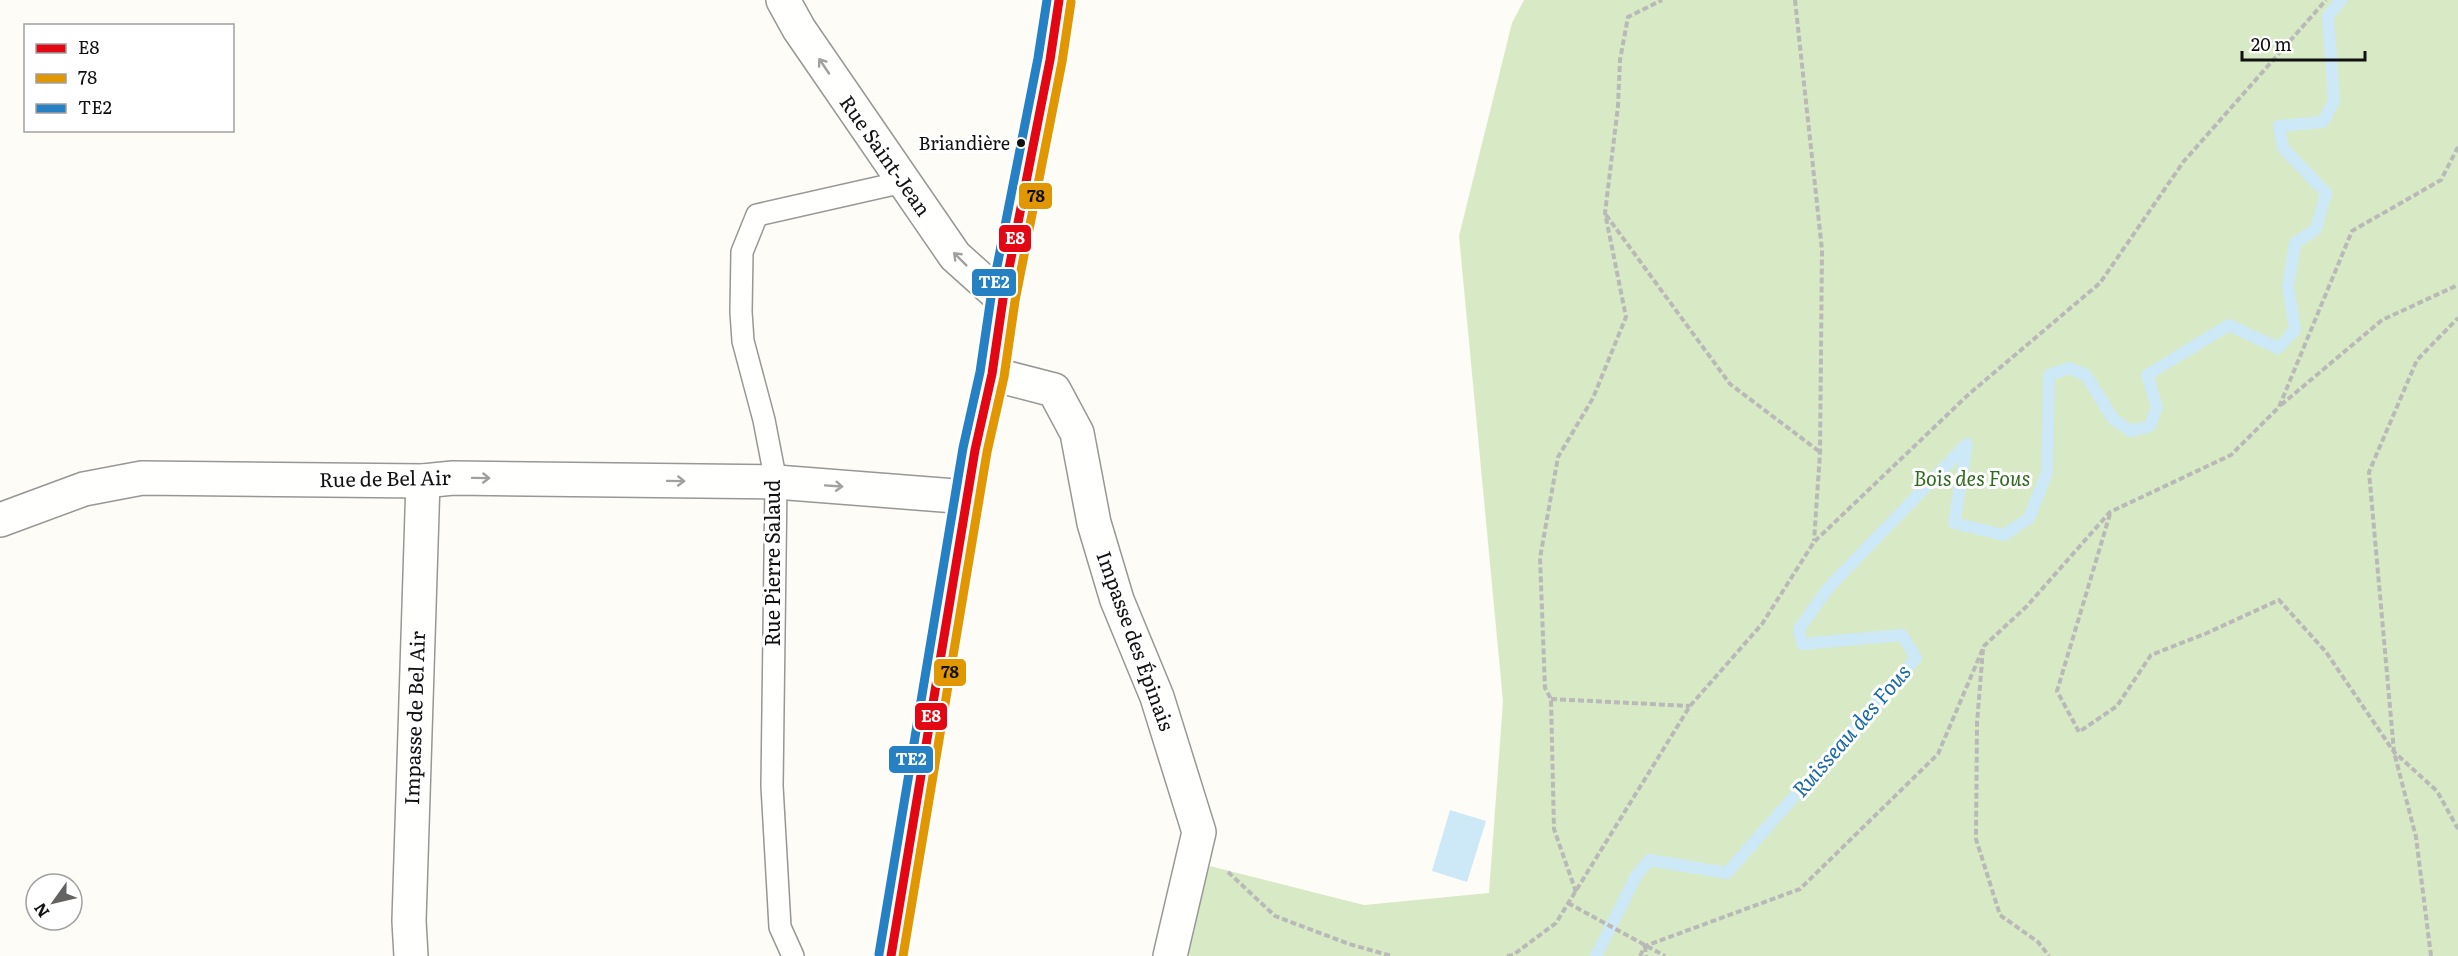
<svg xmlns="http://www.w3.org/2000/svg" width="2458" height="956" viewBox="0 0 2458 956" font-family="Literata,serif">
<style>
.forest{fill:#d8eac5}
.water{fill:#cde8f7}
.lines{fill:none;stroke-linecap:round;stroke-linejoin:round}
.stream{stroke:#cde8f7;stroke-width:12}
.service-casing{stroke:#979795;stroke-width:24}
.minor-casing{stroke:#979795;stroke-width:36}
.tertiary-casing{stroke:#979795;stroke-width:36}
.path{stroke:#b9b9b8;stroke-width:4;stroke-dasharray:6 3;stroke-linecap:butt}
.service{stroke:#fffffe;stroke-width:21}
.minor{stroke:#fffffe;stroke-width:33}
.tertiary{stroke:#fffffe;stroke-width:33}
.bus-1-casing{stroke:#fff;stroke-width:14}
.bus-2-casing{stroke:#fff;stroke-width:14}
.bus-3-casing{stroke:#fff;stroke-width:14}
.bus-1{stroke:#e30613;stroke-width:9}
.bus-2{stroke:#e09702;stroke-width:9}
.bus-3{stroke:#2581c4;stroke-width:9}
.oneway{stroke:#a0a09f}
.bus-dot{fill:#111;stroke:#fff;stroke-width:2}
.labels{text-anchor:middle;stroke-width:6;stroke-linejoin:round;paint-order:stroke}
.bus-label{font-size:18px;fill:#111;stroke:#fff;text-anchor:end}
.street-label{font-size:20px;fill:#111;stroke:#fff}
.park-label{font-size:20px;font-style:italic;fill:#2f6b1f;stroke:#fff}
.water-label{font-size:21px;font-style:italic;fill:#1768a6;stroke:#fff}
.line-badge{stroke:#fff;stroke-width:2}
.badge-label{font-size:16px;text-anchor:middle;font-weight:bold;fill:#fff}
.pale-badge-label{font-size:16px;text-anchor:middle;font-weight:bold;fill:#111}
</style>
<rect width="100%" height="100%" fill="#fdfcf7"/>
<!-- forest -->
<polygon class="forest" points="1524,0 2458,0 2458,956 1191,956 1180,950 1210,866 1364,905 1489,893 1503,701 1459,236 1512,23"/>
<!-- water -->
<polygon class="water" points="1450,810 1486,821 1467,882 1432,871"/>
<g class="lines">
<!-- stream -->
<polyline class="stream" points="1596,956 1636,876 1649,860 1727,873 1916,658 1902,635 1802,644 1799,629 1829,587 1967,444 1954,523 2004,535 2029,518 2047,473 2049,375 2069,368 2086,375 2113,419 2131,431 2150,426 2157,407 2147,375 2229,325 2278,348 2295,330 2288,286 2295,243 2316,229 2326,193 2283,148 2279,126 2323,122 2334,101 2328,16 2341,0"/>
<!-- service casing -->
<g class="service-casing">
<polyline id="service" points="793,956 780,927 772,786 776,482 764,420 743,341 741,312 742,252 757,215 903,182"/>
</g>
<!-- minor casing -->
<g class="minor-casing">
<g id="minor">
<polyline points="783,0 799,29 955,256 1003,299"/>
<polyline points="992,374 1054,390 1077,433 1094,523 1117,600 1157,697 1199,832 1170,956"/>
<polyline points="0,520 84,489 142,478 423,481 453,478 776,482 968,497"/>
<polyline points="411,956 409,921 423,481"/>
</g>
</g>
<!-- tertiary casing -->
<g class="tertiary-casing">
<polyline id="tertiary" points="891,956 975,450 992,374 1003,299 1050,60 1059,0"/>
</g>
<!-- path -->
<g class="path">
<polyline points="1795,0 1822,250 1820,453 1814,541"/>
<polyline points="1606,215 1730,384 1820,452"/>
<polyline points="2281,405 2382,320 2458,285"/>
<polyline points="2110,514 2057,691 2079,732 2117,706 2151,655 2207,633 2279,600 2326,652 2394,752 2437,791 2458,829"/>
<polyline points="1983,649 1977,723 1976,839 2000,915 2038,942 2049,956"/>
<polyline points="1551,699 1690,706"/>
<polyline points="1228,872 1275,916 1349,944 1392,956"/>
<polyline points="1576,892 1554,829 1551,699 1545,688 1540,558 1558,457 1593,398 1626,317 1605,213 1618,106 1620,60 1628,17 1662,0"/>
<polyline points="1568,903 1665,956"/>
<polyline points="1645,946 1646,956"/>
<polyline points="1507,956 1513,955 1556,923 1690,706 1762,624 1814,542 1969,394 2100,283 2184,161 2326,0"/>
<polyline points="1640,956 1645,946 1800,889 1938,754 1984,646 2027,606 2110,512 2231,455 2279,407 2352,231 2441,180 2458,147"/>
<polyline points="2431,956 2416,837 2394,752 2369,472 2417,360 2458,318"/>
</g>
<!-- service -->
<use href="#service" class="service"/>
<!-- minor -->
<use href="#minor" class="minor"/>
<!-- tertiary -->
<use href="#tertiary" class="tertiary"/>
<!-- bus-1 casing -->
<g class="bus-1-casing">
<polyline id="bus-1" points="891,956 975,450 992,374 1003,299 1050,60 1059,0"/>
</g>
<!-- bus-2 casing -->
<g class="bus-2-casing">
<polyline id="bus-2" points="903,956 987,452 1004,377 1015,301 1062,62 1071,2"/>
</g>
<!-- bus-3 casing -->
<g class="bus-3-casing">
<polyline id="bus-3" points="879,954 963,448 980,372 991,297 1038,58 1047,0"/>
</g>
<!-- bus-1 -->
<use href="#bus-1" class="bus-1"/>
<!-- bus-2 -->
<use href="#bus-2" class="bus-2"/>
<!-- bus-3 -->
<use href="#bus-3" class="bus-3"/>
</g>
<!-- one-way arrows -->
<defs><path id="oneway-shaft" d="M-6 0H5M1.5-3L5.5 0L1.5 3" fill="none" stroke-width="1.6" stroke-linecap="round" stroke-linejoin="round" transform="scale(1.5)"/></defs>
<g class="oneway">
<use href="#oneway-shaft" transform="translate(824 66) rotate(-124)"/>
<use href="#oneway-shaft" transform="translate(960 259) rotate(-135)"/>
<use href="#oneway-shaft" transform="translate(481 478) rotate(1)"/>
<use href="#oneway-shaft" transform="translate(676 481) rotate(1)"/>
<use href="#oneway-shaft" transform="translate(834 486) rotate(4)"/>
</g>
<!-- markers -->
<circle class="bus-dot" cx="1021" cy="143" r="5"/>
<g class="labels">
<!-- bus labels -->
<g class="bus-label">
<text x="1010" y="150">Briandière</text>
</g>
<!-- street labels -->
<g class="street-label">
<text transform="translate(885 156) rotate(55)" y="7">Rue Saint-Jean</text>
<text transform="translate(385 479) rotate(-1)" y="7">Rue de Bel Air</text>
<text transform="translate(773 563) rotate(-90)" y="7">Rue Pierre Salaud</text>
<text transform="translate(1135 641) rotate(70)" y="7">Impasse des Épinais</text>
<text transform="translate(415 718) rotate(-88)" y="7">Impasse de Bel Air</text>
</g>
<!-- park labels -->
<g class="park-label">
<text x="1972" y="486">Bois des Fous</text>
</g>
<!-- water labels -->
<g class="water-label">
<text transform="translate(1852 731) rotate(-49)" y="7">Ruisseau des Fous</text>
</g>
</g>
<g class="line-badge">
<rect x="1018" y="182" width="35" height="28" rx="6" fill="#e09702"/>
<rect x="998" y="224" width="34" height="29" rx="6" fill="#e30613"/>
<rect x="971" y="268" width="46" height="29" rx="6" fill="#2581c4"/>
<rect x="933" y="658" width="34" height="29" rx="6" fill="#e09702"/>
<rect x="914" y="702" width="34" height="29" rx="6" fill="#e30613"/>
<rect x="888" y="745" width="46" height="29" rx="6" fill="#2581c4"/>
</g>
<g class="badge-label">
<text x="1015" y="244">E8</text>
<text x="994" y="288">TE2</text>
<text x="931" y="722">E8</text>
<text x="911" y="765">TE2</text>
</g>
<g class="pale-badge-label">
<text x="1036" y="202">78</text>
<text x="950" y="678">78</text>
</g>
<!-- legend -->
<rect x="24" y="24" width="210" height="108" fill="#ffffff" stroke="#a0a0a0" stroke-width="1.5"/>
<rect x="36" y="44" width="30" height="9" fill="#e30613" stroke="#a0a0a0" stroke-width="1.5"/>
<text x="78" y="54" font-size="18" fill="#111111">E8</text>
<rect x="36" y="74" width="30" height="9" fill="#e09702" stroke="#a0a0a0" stroke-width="1.5"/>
<text x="78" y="84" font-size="18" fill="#111111">78</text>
<rect x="36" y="104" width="30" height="9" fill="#2581c4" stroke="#a0a0a0" stroke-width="1.5"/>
<text x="78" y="114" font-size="18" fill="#111111">TE2</text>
<!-- north arrow -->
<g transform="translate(54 902) rotate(236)"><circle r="28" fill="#ffffff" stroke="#a0a0a0" stroke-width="1.5"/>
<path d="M0-4.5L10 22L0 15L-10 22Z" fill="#646362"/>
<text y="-9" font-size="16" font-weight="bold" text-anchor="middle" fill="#111111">N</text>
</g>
<!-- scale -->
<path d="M2242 51v9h123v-9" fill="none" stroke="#111111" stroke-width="3"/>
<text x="2251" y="51" font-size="18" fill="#111111" stroke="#ffffff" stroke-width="4.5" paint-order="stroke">20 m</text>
</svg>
